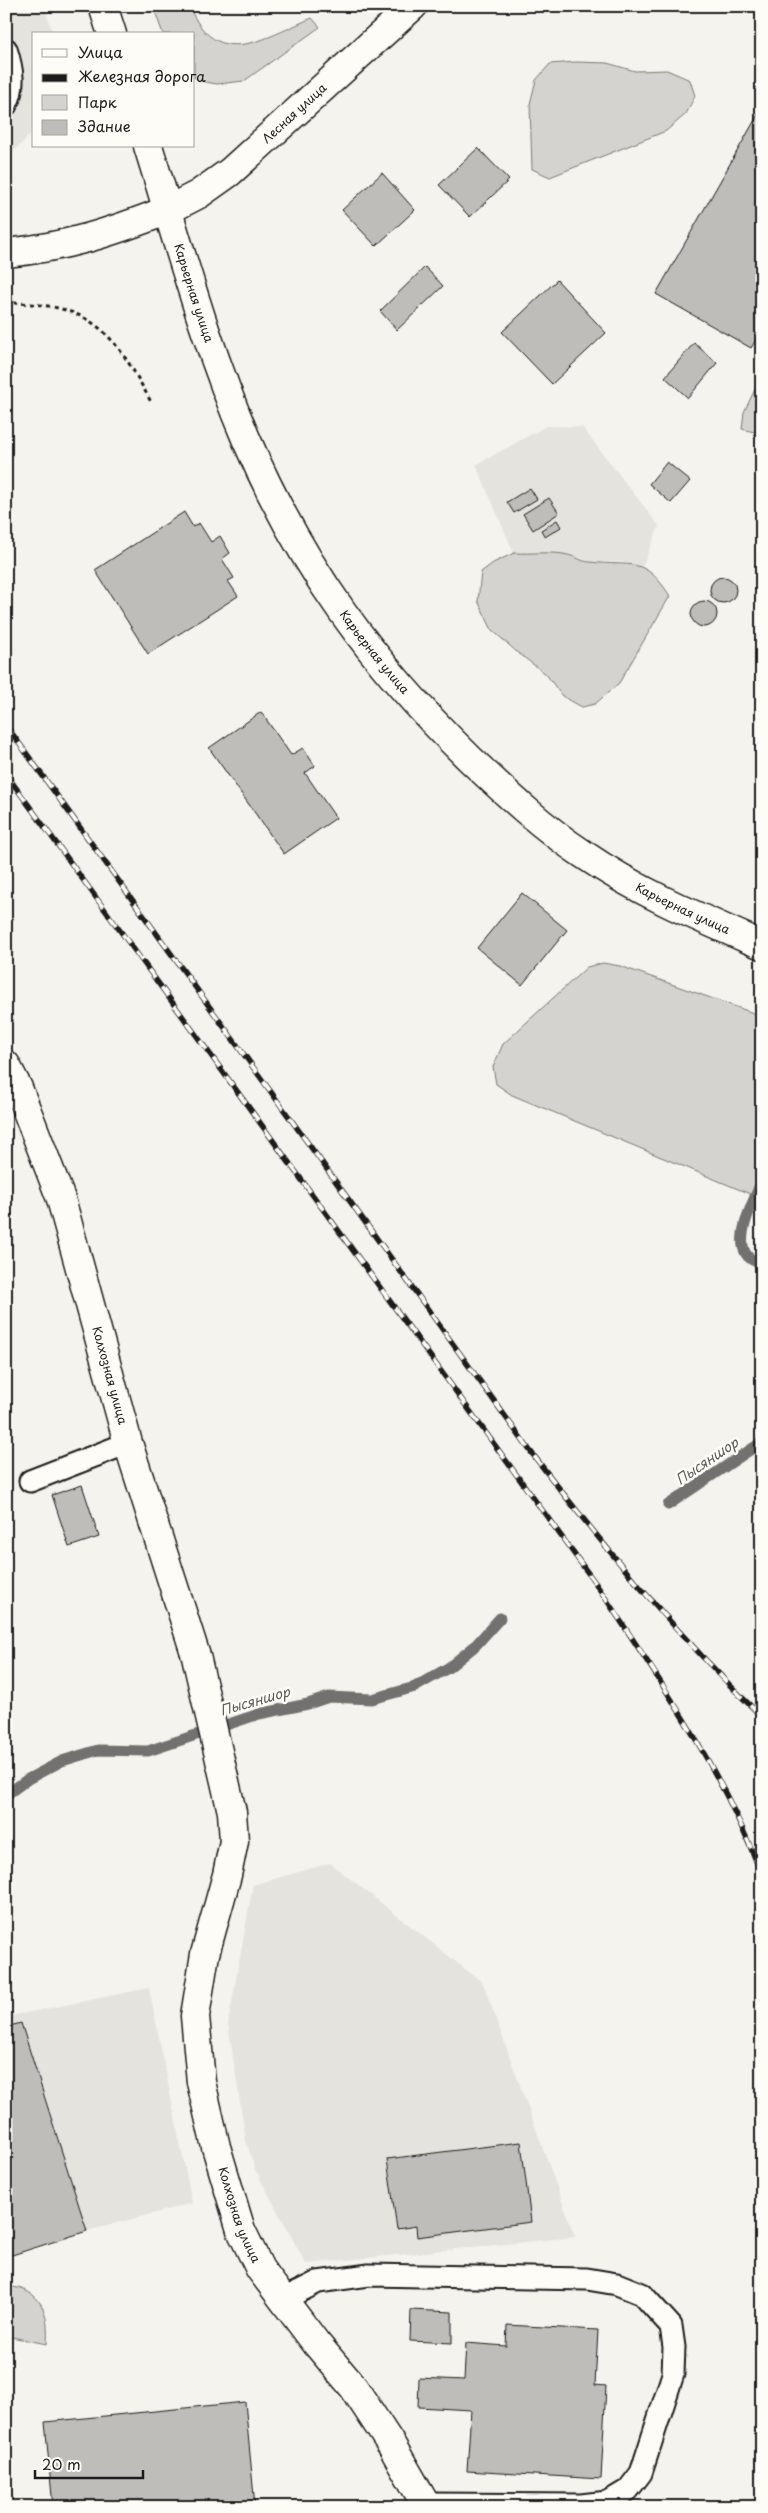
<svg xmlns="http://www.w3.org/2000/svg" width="768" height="2513" viewBox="0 0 768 2513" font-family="'Playpen Sans',sans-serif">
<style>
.built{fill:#e4e3de}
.green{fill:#d4d3cf;stroke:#787876}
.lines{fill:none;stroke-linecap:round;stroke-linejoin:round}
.stream{stroke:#72716f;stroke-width:11}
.building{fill:#bebdba;stroke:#1c1c1c}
.lane-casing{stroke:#1c1c1c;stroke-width:25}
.street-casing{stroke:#1c1c1c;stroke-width:31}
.secondary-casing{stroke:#1c1c1c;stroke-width:31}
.primary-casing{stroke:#1c1c1c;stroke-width:31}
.path{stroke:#1c1c1c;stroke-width:3;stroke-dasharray:4 4;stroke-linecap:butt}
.lane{stroke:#fdfcf7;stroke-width:21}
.street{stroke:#fdfcf7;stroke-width:28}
.secondary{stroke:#fdfcf7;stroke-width:28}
.primary{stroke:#fdfcf7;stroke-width:28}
.rail-casing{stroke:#1c1c1c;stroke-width:5.5}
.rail{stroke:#fdfcf7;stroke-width:4;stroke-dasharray:11;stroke-linecap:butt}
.labels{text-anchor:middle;stroke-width:5;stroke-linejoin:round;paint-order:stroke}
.street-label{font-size:12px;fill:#1c1c1c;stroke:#fdfcf7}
.water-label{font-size:14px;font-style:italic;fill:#5c5c5a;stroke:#fdfcf7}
</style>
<rect width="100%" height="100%" fill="#f4f3ee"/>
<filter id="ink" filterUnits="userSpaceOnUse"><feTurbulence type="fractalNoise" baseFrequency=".02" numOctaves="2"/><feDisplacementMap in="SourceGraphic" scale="10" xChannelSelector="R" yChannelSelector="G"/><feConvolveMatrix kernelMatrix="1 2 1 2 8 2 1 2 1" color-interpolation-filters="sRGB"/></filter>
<g filter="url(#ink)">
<!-- built -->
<g class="built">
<polygon points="6,6 44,6 53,34 34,34 34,131 6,159"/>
<polygon points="546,426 582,427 659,526 642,568 622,562 589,562 567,554 514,553 476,465"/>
<polygon points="330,1863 483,1983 575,2237 306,2264 255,2169 246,2141 228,2024 253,1885"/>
<polygon points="149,1988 192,2203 87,2231 6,2256 6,2017"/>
</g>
<!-- green -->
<g class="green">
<path d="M 153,6 L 189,6 C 217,72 264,38 312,18 L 320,27 L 244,81 L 217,84 L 199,81 L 194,77 L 194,34 L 163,34 Z"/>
<polygon points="576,62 607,63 635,71 667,70 690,80 695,96 686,114 666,131 550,177 532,169 530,104 536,80 550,64"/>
<polygon points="762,375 762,434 742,429 744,412"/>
<path d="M 514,553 C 531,554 552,551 568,555 C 576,557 583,562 590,562 C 631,567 644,555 670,596 L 619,683 L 595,704 L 582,707 L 562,696 L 546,674 L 518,653 L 492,630 L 478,601 L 481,572 L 493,563 Z"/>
<polygon points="603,963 620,966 762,1016 762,1199 512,1095 496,1084 493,1067 503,1044 587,967"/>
<path d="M 6,2286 C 43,2289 49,2313 47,2344 L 6,2336 Z"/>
</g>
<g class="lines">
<!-- stream -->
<g class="stream">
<path d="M 762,1181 C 753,1202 723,1257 762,1263"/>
<polyline points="668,1505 762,1442"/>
<polyline points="6,1795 28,1779 62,1761 98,1750 148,1751 259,1714 308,1704 329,1697 372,1699 415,1687 448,1668 475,1646 500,1618"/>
</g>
</g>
<!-- building -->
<g class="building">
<polygon points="760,111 762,113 762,330 751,348 656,294"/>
<polygon points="478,148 509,180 470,217 439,185"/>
<polygon points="382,173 415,210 376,246 342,210"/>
<polygon points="425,267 443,286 397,330 380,311"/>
<polygon points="557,280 606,333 552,384 502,332"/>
<polygon points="694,343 717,363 688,398 665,377"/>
<polygon points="667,462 690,481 671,503 649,484"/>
<polygon points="530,488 537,499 514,513 507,502"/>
<polygon points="549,498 559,513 533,530 523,514"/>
<polygon points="184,512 193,527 199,523 211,542 220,536 230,553 222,559 234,578 228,581 238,596 148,654 95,570"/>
<polygon points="557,520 561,527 545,537 541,530"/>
<circle cx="723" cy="590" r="13"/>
<circle cx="704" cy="614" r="13"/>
<polygon points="261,712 291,755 303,748 315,766 305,773 336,818 284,854 209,748"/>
<polygon points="522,893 567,930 522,985 477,948"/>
<polygon points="82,1485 99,1537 69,1547 52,1495"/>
<polygon points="21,2023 87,2231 9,2256 6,2246 6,2027"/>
<polygon points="521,2142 531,2222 417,2237 416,2226 397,2229 387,2159"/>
<polygon points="411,2310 452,2312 452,2343 410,2341"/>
<polygon points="507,2325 598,2330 595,2385 606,2386 601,2479 467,2471 471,2410 418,2407 419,2378 464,2380 466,2343 506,2346"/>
<polygon points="245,2402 255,2507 53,2507 45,2422"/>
</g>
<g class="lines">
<!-- lane casing -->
<g class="lane-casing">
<g id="lane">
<path d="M 6,49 C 12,68 16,86 6,105"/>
<polyline points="30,1481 128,1443"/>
<polyline points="282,2300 318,2282 369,2275 587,2279 617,2284 642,2294 671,2326 674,2347 673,2374 641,2473 628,2490 608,2502 581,2505 426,2504"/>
</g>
</g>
<!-- street casing -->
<g class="street-casing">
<g id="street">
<path id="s1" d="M 6,1065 L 18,1088 L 61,1199 L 128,1443 L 196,1656 L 232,1812 L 234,1841 L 227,1875 L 205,1954 L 195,2016 L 201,2082 L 216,2147 L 241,2230 L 260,2269 L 316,2343 L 354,2388 L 392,2446 L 427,2507"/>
</g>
</g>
<!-- secondary casing -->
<g class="secondary-casing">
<g id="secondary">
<polyline points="103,6 112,34"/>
<path id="s2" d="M 148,146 C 179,245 206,346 247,441 C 302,568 372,663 470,759 C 506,793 542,827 583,854 C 638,892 700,918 762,945"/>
<path id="s3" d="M 168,210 L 199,194 L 230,172 L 413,6"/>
</g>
</g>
<!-- primary casing -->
<g class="primary-casing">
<path id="primary" d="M 6,253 C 67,247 112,232 168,210"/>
</g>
<!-- path -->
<path class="path" d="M 6,303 C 92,303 113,331 151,402"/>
<!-- lane -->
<use href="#lane" class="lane"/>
<!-- street -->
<use href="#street" class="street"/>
<!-- secondary -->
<use href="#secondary" class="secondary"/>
<!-- primary -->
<use href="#primary" class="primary"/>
<!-- rail casing -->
<g class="rail-casing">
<g id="rail">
<path d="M 6,725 L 531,1452 C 603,1546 677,1635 762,1717"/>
<path d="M 6,774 L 596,1584 C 658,1677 723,1771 762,1876"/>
</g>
</g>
<!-- rail -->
<use href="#rail" class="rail"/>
</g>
</g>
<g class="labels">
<!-- street labels -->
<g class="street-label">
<text dy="4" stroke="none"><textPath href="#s3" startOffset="160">Лесная улица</textPath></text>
<text dy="4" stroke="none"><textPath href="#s2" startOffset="154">Карьерная улица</textPath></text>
<text dy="4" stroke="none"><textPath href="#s2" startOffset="559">Карьерная улица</textPath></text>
<text dy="4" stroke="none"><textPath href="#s2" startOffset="964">Карьерная улица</textPath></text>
<text dy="4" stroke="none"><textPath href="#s1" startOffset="328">Колхозная улица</textPath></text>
<text dy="4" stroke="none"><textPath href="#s1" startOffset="1195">Колхозная улица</textPath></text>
</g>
<!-- water labels -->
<g class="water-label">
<text transform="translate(707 1461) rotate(-34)" y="5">Пысяншор</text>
<text transform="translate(255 1701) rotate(-16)" y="5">Пысяншор</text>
</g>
</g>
<!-- margin -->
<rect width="768" height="2513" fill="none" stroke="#fdfcf7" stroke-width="25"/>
<rect x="12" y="12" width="743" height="2488" fill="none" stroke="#1c1c1c" stroke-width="2" filter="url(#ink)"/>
<!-- legend -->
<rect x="32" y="32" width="162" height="115" fill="#fdfcf7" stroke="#a3a29f"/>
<rect x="42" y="49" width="25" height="8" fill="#fdfcf7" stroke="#a3a29f"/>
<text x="78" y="58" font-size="15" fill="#1c1c1c">Улица</text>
<rect x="42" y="74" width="25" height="8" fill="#1c1c1c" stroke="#a3a29f"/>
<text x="78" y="82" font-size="15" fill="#1c1c1c">Железная дорога</text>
<rect x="42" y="95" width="25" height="15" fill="#d4d3cf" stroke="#a3a29f"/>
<text x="78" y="108" font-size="15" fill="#1c1c1c">Парк</text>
<rect x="42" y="120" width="25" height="15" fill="#bebdba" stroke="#a3a29f"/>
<text x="78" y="132" font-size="15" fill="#1c1c1c">Здание</text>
<!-- scale -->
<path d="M35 2470v8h108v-8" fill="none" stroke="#1c1c1c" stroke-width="2.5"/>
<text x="42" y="2470" font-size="15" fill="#1c1c1c" stroke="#fdfcf7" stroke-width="4" paint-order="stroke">20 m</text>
</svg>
